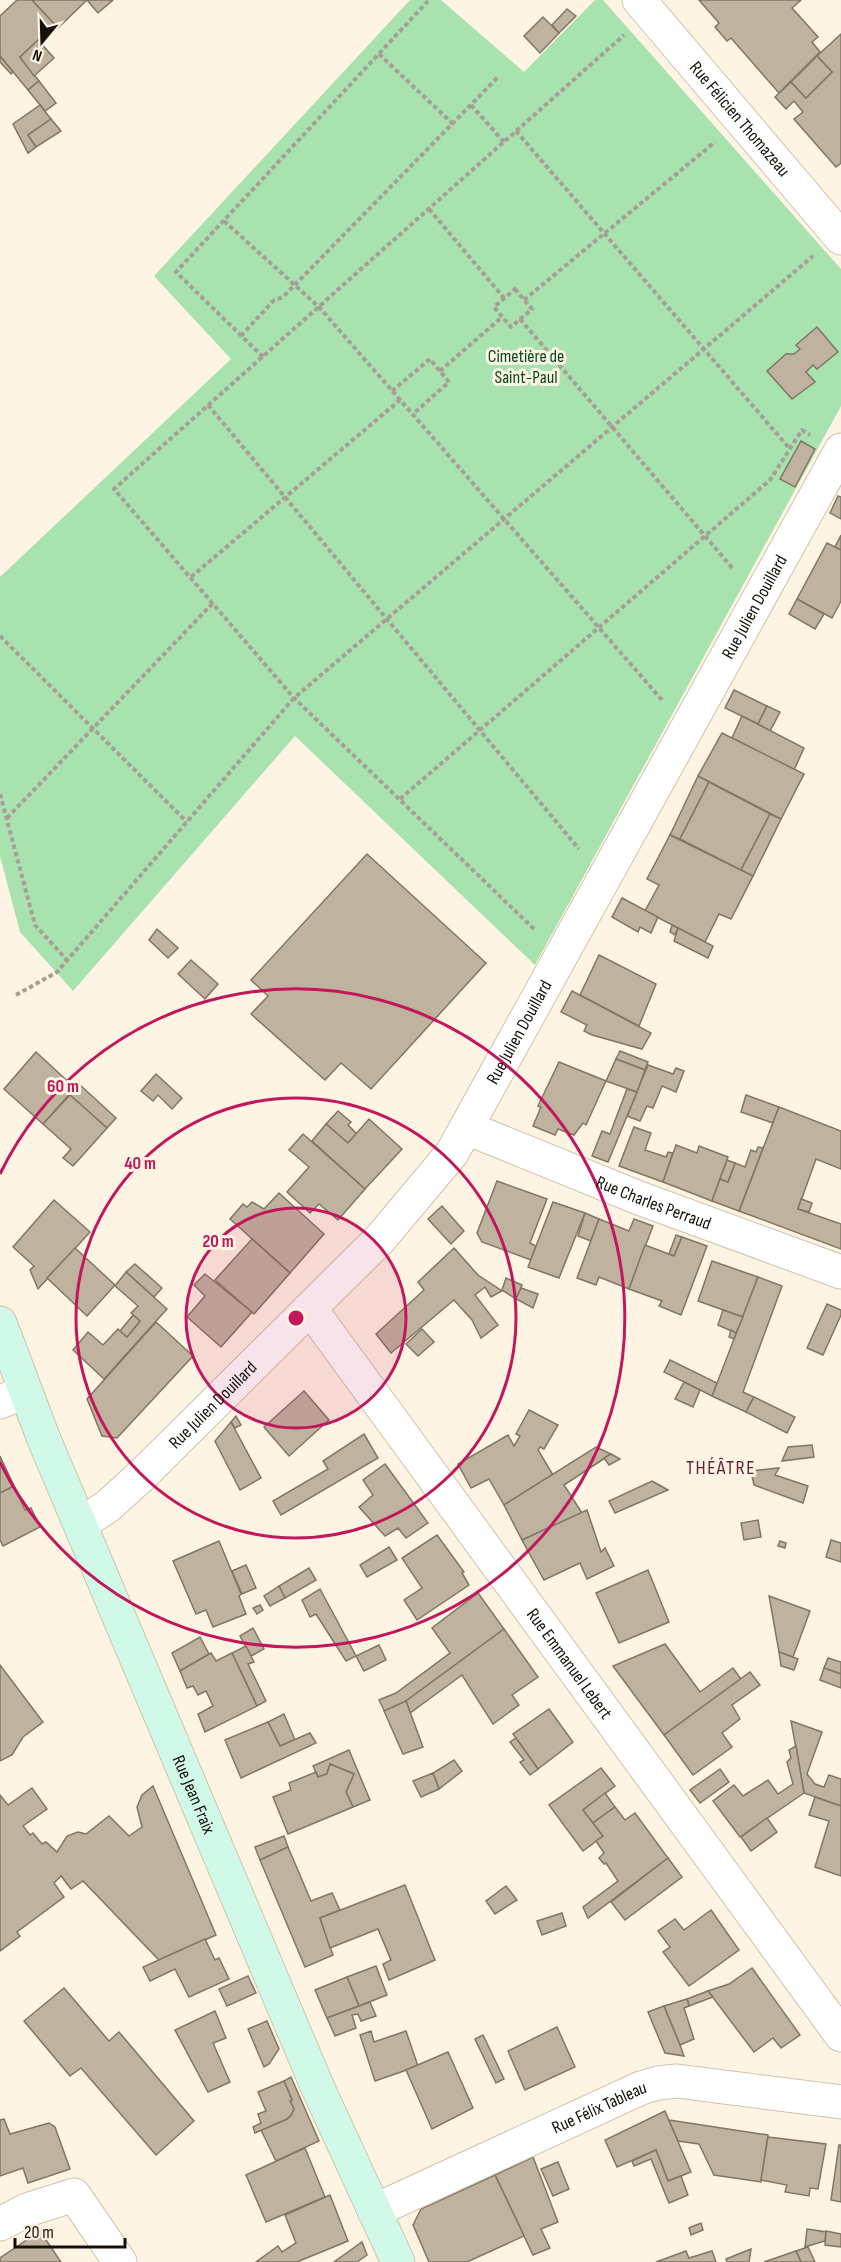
<svg xmlns="http://www.w3.org/2000/svg" width="841" height="2262" viewBox="0 0 841 2262" font-family="'Sofia Sans Condensed',sans-serif">
<style>
.green{fill:#a7e2af}
.building{fill:#bfb3a0;stroke:#817664;stroke-width:1.5}
.lines{fill:none;stroke-linecap:round;stroke-linejoin:round}
.street-casing{stroke:#cfc3af;stroke-width:35}
.secondary-casing{stroke:#cfc3af;stroke-width:35}
.path{stroke:#a79f93;stroke-width:4;stroke-dasharray:4.5 3;stroke-linecap:butt}
.street{stroke:#fff;stroke-width:33}
.secondary{stroke:#d0fae7;stroke-width:33}
.ring{fill:none;stroke:#c2185b;stroke-width:3}
.labels{text-anchor:middle;stroke-width:6;stroke-linejoin:round;paint-order:stroke}
.street-label{font-size:18px;fill:#15110a;stroke:#fef4e4}
.park-label{font-size:18px;fill:#064b1c;stroke:#fef4e4}
.neighbourhood-label{font-size:20px;letter-spacing:1.5px;fill:#621f38;stroke:#fef4e4}
.centre{fill:#c2185b;stroke:#fef4e4;stroke-width:3}
.ring-label{font-size:18px;text-anchor:middle;font-weight:bold;fill:#c2185b;stroke:#fef4e4;stroke-width:6;stroke-linejoin:round;paint-order:stroke}
</style>
<rect width="100%" height="100%" fill="#fef4e4"/>
<!-- green -->
<polygon class="green" points="410,0 441,0 524,72 595,0 603,0 841,269 841,406 535,965 295,736 73,991 20,932 0,856 0,577 231,359 154,276"/>
<!-- building -->
<g class="building">
<polygon points="17,0 32,0 57,26 50,33 48,31 20,57 39,81 28,90 0,56 0,16"/>
<polygon points="32,0 113,0 98,13 87,0 58,28"/>
<polygon points="699,0 801,0 792,8 818,37 812,42 820,52 779,93 731,38 727,41 715,27 719,23"/>
<polygon points="567,9 576,16 559,33 552,25"/>
<polygon points="543,17 559,33 540,53 524,36"/>
<polygon points="841,34 841,163 836,167 794,119 803,112 794,101 786,109 775,97 791,82 806,98 832,72 817,56"/>
<polygon points="38,40 54,58 34,76 20,57"/>
<polygon points="0,56 13,72 11,74 0,62"/>
<polygon points="817,56 832,72 806,98 791,82"/>
<polygon points="39,81 56,103 45,111 28,90"/>
<polygon points="40,105 51,119 28,135 36,147 28,153 13,124"/>
<polygon points="51,119 61,131 36,147 28,135"/>
<polygon points="817,327 838,352 817,369 813,365 806,372 815,382 792,399 767,371 786,354 794,354 800,349 796,345"/>
<polygon points="801,441 815,449 795,487 780,479"/>
<polygon points="838,496 841,497 841,519 830,513"/>
<polygon points="841,535 841,550 835,547"/>
<polygon points="827,543 841,550 841,601 832,618 797,599"/>
<polygon points="797,599 824,614 815,629 789,614"/>
<polygon points="734,690 767,706 758,724 725,708"/>
<polygon points="767,706 780,712 770,731 758,724"/>
<polygon points="742,716 804,748 794,770 732,738"/>
<polygon points="722,733 804,774 781,819 698,776"/>
<polygon points="698,776 709,782 680,839 670,835"/>
<polygon points="709,782 770,814 741,870 680,839"/>
<polygon points="770,814 781,819 753,876 741,870"/>
<polygon points="670,835 753,876 731,919 719,914 705,942 645,911 659,885 647,879"/>
<polygon points="367,854 486,963 371,1089 341,1063 325,1080 251,1014 268,996 251,980"/>
<polygon points="622,898 658,917 651,933 640,927 638,932 612,917"/>
<polygon points="672,925 678,928 675,935 670,932"/>
<polygon points="678,928 713,946 708,958 674,941"/>
<polygon points="157,929 178,948 168,958 149,940"/>
<polygon points="599,955 656,984 639,1026 580,995"/>
<polygon points="191,960 218,984 205,999 178,974"/>
<polygon points="572,991 651,1033 642,1049 592,1035 584,1031 587,1025 561,1012"/>
<polygon points="620,1051 648,1062 645,1070 616,1059"/>
<polygon points="36,1052 75,1088 43,1124 4,1089"/>
<polygon points="616,1059 645,1070 637,1092 606,1081"/>
<polygon points="559,1062 606,1081 586,1125 583,1123 574,1135 558,1129 555,1135 533,1126 541,1107 538,1106"/>
<polygon points="648,1065 673,1074 676,1068 684,1071 676,1092 662,1086 653,1108 647,1106 640,1121 627,1116"/>
<polygon points="156,1074 182,1098 172,1109 158,1095 153,1101 141,1091"/>
<polygon points="79,1084 116,1118 107,1128 70,1095"/>
<polygon points="627,1089 637,1092 608,1162 592,1156 602,1131 610,1134"/>
<polygon points="70,1095 107,1128 73,1166 63,1158 71,1149 43,1124"/>
<polygon points="746,1095 779,1107 773,1123 741,1112"/>
<polygon points="779,1107 841,1131 841,1169 816,1159 798,1209 841,1224 841,1249 739,1211"/>
<polygon points="338,1111 351,1122 348,1125 357,1134 348,1143 326,1124"/>
<polygon points="369,1119 402,1149 365,1189 312,1141 326,1124 348,1143"/>
<polygon points="634,1127 651,1133 645,1150 666,1157 668,1152 673,1153 663,1182 619,1166"/>
<polygon points="303,1134 365,1189 338,1220 319,1204 310,1213 287,1192 309,1167 289,1150"/>
<polygon points="676,1145 697,1153 699,1146 728,1157 712,1201 663,1182"/>
<polygon points="758,1147 763,1148 739,1211 712,1201 720,1179 728,1182 735,1163 745,1167 751,1150 756,1152"/>
<polygon points="727,1160 735,1163 728,1182 720,1179"/>
<polygon points="497,1181 547,1199 530,1243 536,1246 531,1260 482,1242 477,1233"/>
<polygon points="279,1193 324,1234 290,1273 230,1219 243,1204 247,1207 252,1202 264,1209"/>
<polygon points="801,1199 812,1203 809,1212 798,1209"/>
<polygon points="54,1200 90,1232 38,1289 30,1270 34,1266 13,1247"/>
<polygon points="553,1202 585,1213 559,1278 528,1267"/>
<polygon points="442,1206 464,1231 451,1244 428,1219"/>
<polygon points="585,1213 599,1219 591,1241 578,1236"/>
<polygon points="599,1219 629,1231 634,1219 653,1226 629,1289 599,1277 596,1285 577,1278"/>
<polygon points="676,1235 682,1237 674,1256 669,1254"/>
<polygon points="682,1237 707,1246 681,1315 659,1306 662,1301 629,1289 645,1245 674,1256"/>
<polygon points="252,1239 290,1273 254,1314 215,1280"/>
<polygon points="75,1248 115,1285 87,1316 47,1278"/>
<polygon points="454,1248 478,1275 502,1291 491,1297 485,1287 475,1295 498,1325 481,1338 472,1320 454,1300 391,1353 376,1334 424,1290 418,1282"/>
<polygon points="712,1261 758,1277 743,1317 698,1301"/>
<polygon points="135,1264 162,1288 154,1297 126,1272"/>
<polygon points="126,1272 167,1309 104,1379 73,1350 88,1332 103,1345 118,1329 127,1337 140,1321 131,1313 138,1306 115,1286"/>
<polygon points="205,1274 252,1312 221,1347 187,1317 205,1296 194,1285"/>
<polygon points="758,1277 782,1286 743,1392 754,1397 746,1412 712,1396"/>
<polygon points="506,1278 522,1285 516,1299 502,1290"/>
<polygon points="521,1288 538,1294 533,1308 516,1299"/>
<polygon points="827,1304 841,1310 841,1315 823,1355 807,1348"/>
<polygon points="723,1310 743,1317 736,1333 718,1325"/>
<polygon points="133,1315 140,1321 127,1337 120,1331"/>
<polygon points="156,1322 193,1356 117,1438 102,1436 87,1399"/>
<polygon points="422,1329 434,1342 418,1356 406,1344"/>
<polygon points="731,1330 736,1333 734,1339 729,1337"/>
<polygon points="670,1360 717,1383 712,1396 664,1372"/>
<polygon points="684,1382 700,1390 693,1407 675,1399"/>
<polygon points="304,1391 329,1420 289,1456 264,1427"/>
<polygon points="754,1397 795,1417 787,1433 746,1412"/>
<polygon points="529,1410 558,1425 544,1449 540,1447 538,1450 553,1475 504,1505 489,1479 471,1488 458,1464 508,1435 514,1446 520,1436 516,1434"/>
<polygon points="236,1416 241,1425 235,1428 231,1422"/>
<polygon points="231,1422 261,1478 240,1490 215,1441"/>
<polygon points="364,1434 378,1458 281,1515 273,1501 328,1469 323,1461"/>
<polygon points="812,1445 814,1457 782,1461 788,1447"/>
<polygon points="596,1447 611,1454 564,1485 582,1513 522,1540 504,1505"/>
<polygon points="611,1454 620,1459 609,1465 604,1458"/>
<polygon points="0,1456 14,1486 0,1493"/>
<polygon points="385,1464 428,1523 406,1538 398,1528 385,1536 359,1507 373,1495 363,1480"/>
<polygon points="779,1468 775,1475 808,1486 803,1503 754,1485 751,1471"/>
<polygon points="652,1481 668,1490 615,1513 609,1501"/>
<polygon points="14,1486 25,1510 31,1508 40,1527 3,1546 0,1540 0,1493"/>
<polygon points="587,1510 601,1552 605,1548 614,1566 587,1579 580,1563 544,1580 522,1540"/>
<polygon points="758,1520 761,1537 744,1540 741,1523"/>
<polygon points="437,1535 464,1572 462,1573 469,1585 417,1620 404,1600 422,1588 402,1558"/>
<polygon points="831,1540 841,1543 841,1562 826,1557"/>
<polygon points="219,1541 241,1594 239,1596 246,1614 213,1627 206,1610 196,1614 173,1561"/>
<polygon points="780,1541 786,1543 785,1548 778,1546"/>
<polygon points="389,1547 397,1560 367,1577 360,1565"/>
<polygon points="246,1565 256,1588 242,1594 232,1571"/>
<polygon points="309,1568 316,1580 285,1598 279,1586"/>
<polygon points="648,1570 669,1622 619,1643 596,1593"/>
<polygon points="279,1586 285,1598 270,1606 264,1596"/>
<polygon points="320,1589 356,1656 346,1661 316,1614 310,1617 302,1600"/>
<polygon points="478,1593 504,1629 406,1701 385,1712 379,1700 396,1693 450,1653 432,1628"/>
<polygon points="769,1596 810,1611 793,1657 779,1652"/>
<polygon points="260,1605 263,1610 257,1614 253,1608"/>
<polygon points="253,1628 264,1649 251,1656 240,1636"/>
<polygon points="504,1629 538,1677 512,1695 519,1705 493,1724 462,1675 410,1713 406,1701"/>
<polygon points="200,1637 209,1654 180,1671 172,1653"/>
<polygon points="665,1644 700,1692 733,1668 741,1679 664,1735 613,1666"/>
<polygon points="379,1645 386,1660 364,1671 356,1656"/>
<polygon points="246,1646 254,1662 248,1664 266,1701 257,1706 232,1653"/>
<polygon points="779,1652 798,1659 794,1670 781,1666"/>
<polygon points="211,1653 216,1661 232,1653 257,1706 205,1732 198,1714 213,1706 206,1691 198,1695 193,1686 187,1688 180,1671"/>
<polygon points="828,1658 841,1662 841,1674 824,1668"/>
<polygon points="0,1665 43,1722 23,1737 12,1755 0,1761"/>
<polygon points="824,1668 841,1674 841,1688 820,1680"/>
<polygon points="750,1672 760,1685 732,1705 740,1719 722,1733 732,1747 693,1775 664,1735"/>
<polygon points="406,1701 423,1747 403,1754 384,1711"/>
<polygon points="549,1709 573,1742 538,1769 513,1734"/>
<polygon points="284,1714 295,1740 280,1746 268,1722"/>
<polygon points="791,1721 822,1732 807,1774 815,1784 824,1787 829,1775 841,1779 841,1806 804,1793"/>
<polygon points="268,1722 280,1746 310,1733 316,1743 241,1778 225,1740"/>
<polygon points="516,1738 538,1769 530,1775 520,1762 524,1760 510,1742"/>
<polygon points="796,1746 804,1793 740,1837 713,1801 734,1785 743,1796 768,1780 778,1794 793,1784 787,1762 791,1758 789,1750"/>
<polygon points="349,1750 370,1800 353,1807 346,1792 354,1774 330,1764 327,1774 318,1777 313,1766"/>
<polygon points="454,1760 462,1771 439,1789 433,1773"/>
<polygon points="330,1764 354,1774 346,1792 353,1807 288,1834 273,1797 291,1790 289,1783 316,1772 318,1777 327,1774"/>
<polygon points="601,1768 615,1786 583,1810 603,1836 583,1851 549,1805"/>
<polygon points="720,1769 729,1782 700,1803 690,1790"/>
<polygon points="433,1773 439,1789 421,1797 413,1781"/>
<polygon points="153,1786 216,1935 159,1960 83,1881 71,1889 61,1876 54,1883 64,1897 17,1932 20,1936 0,1951 0,1795 8,1805 32,1788 47,1809 23,1826 30,1835 33,1833 42,1844 46,1842 57,1852 67,1836 78,1832 86,1834 109,1816 129,1836 142,1827 137,1807 142,1795"/>
<polygon points="605,1793 615,1807 593,1823 583,1810"/>
<polygon points="815,1797 841,1806 841,1876 815,1867 829,1821 809,1815"/>
<polygon points="615,1807 625,1820 635,1813 668,1858 588,1918 583,1907 618,1881 606,1863 604,1864 599,1858 604,1853 596,1841 603,1836 593,1823"/>
<polygon points="767,1818 777,1832 751,1851 741,1837"/>
<polygon points="284,1836 288,1847 260,1860 255,1847"/>
<polygon points="288,1847 311,1901 332,1893 340,1910 320,1918 333,1955 305,1967 260,1860"/>
<polygon points="668,1858 682,1877 625,1920 611,1902"/>
<polygon points="405,1885 435,1960 389,1980 383,1964 391,1960 378,1929 330,1948 320,1918"/>
<polygon points="506,1886 517,1900 495,1914 486,1901"/>
<polygon points="711,1910 739,1950 689,1986 663,1952 670,1947 658,1931 675,1919 684,1930"/>
<polygon points="562,1913 566,1926 542,1935 537,1921"/>
<polygon points="205,1939 215,1960 219,1958 229,1979 189,1997 175,1969 150,1981 143,1967"/>
<polygon points="376,1966 387,1995 359,2006 347,1977"/>
<polygon points="752,1968 800,2035 781,2048 773,2038 754,2052 708,1991 729,1984"/>
<polygon points="248,1976 256,1993 227,2006 219,1989"/>
<polygon points="347,1977 359,2006 327,2018 315,1990"/>
<polygon points="64,1988 109,2041 119,2032 194,2121 156,2155 81,2068 70,2076 24,2021"/>
<polygon points="708,1991 713,1997 689,2006 687,1999"/>
<polygon points="687,1999 689,2006 684,2008 694,2039 680,2045 664,2006"/>
<polygon points="370,2002 376,2016 361,2021 358,2014 352,2015 356,2028 335,2036 327,2018"/>
<polygon points="664,2006 680,2045 684,2056 665,2053 648,2012"/>
<polygon points="215,2011 226,2038 213,2043 230,2082 208,2092 175,2030"/>
<polygon points="267,2021 279,2049 269,2064 264,2067 248,2029"/>
<polygon points="557,2027 575,2067 525,2090 508,2051"/>
<polygon points="371,2031 374,2042 406,2031 418,2066 375,2081 360,2035"/>
<polygon points="483,2035 504,2079 496,2083 475,2039"/>
<polygon points="448,2052 473,2108 432,2129 406,2070"/>
<polygon points="291,2077 319,2141 276,2161 261,2130 287,2119 291,2115 294,2109 290,2101 292,2100 284,2081"/>
<polygon points="284,2081 292,2100 290,2101 294,2109 291,2115 287,2119 255,2133 253,2127 261,2123 258,2114 266,2111 258,2092"/>
<polygon points="665,2111 691,2172 668,2181 656,2150 617,2167 605,2140"/>
<polygon points="4,2119 10,2134 49,2123 55,2127 70,2169 28,2183 23,2168 0,2176 0,2120"/>
<polygon points="669,2120 768,2135 761,2182 714,2175 699,2144 678,2141"/>
<polygon points="768,2137 826,2144 818,2189 810,2188 809,2196 785,2192 787,2185 761,2180"/>
<polygon points="839,2145 841,2145 841,2202 831,2200"/>
<polygon points="305,2148 325,2197 266,2222 246,2175"/>
<polygon points="656,2150 668,2181 681,2176 688,2195 669,2203 651,2159 634,2166 632,2161"/>
<polygon points="533,2157 558,2222 541,2229 550,2248 533,2255 495,2175"/>
<polygon points="558,2162 569,2189 553,2196 541,2169"/>
<polygon points="495,2175 524,2236 467,2262 429,2262 413,2225 421,2209"/>
<polygon points="330,2195 348,2241 297,2262 256,2262 278,2246 282,2252 296,2243 285,2215"/>
<polygon points="701,2223 703,2230 691,2235 689,2228"/>
<polygon points="807,2229 826,2232 825,2241 805,2247"/>
<polygon points="40,2231 61,2262 0,2262 0,2258"/>
<polygon points="826,2231 841,2234 841,2247 825,2245"/>
<polygon points="362,2242 367,2255 357,2262 334,2262"/>
<polygon points="808,2247 815,2262 801,2262 796,2251"/>
<polygon points="751,2249 749,2262 727,2262 726,2259"/>
<polygon points="686,2251 689,2258 712,2251 716,2262 656,2262"/>
<polygon points="796,2251 801,2262 764,2262"/>
</g>
<g class="lines">
<!-- street casing -->
<g class="street-casing">
<g id="street">
<path id="s1" d="M 639,0 L 841,238"/>
<path id="s2" d="M 467,1128 L 639,1198 L 841,1272"/>
<path id="s3" d="M 308,1310 L 320,1322 L 841,2035"/>
<polyline points="0,1402 25,1392"/>
<path id="s4" d="M 81,1524 L 108,1506 L 141,1476 L 380,1239 L 452,1153 L 841,450"/>
<path id="s5" d="M 374,2211 L 641,2088 L 658,2083 L 677,2081 L 841,2102"/>
<polyline points="0,2224 27,2210 74,2195 120,2262"/>
</g>
</g>
<!-- secondary casing -->
<g class="secondary-casing">
<g id="secondary">
<path id="s6" d="M 0,1323 L 43,1437 L 318,2088 L 398,2262"/>
</g>
</g>
<!-- path -->
<g class="path">
<polyline points="379,54 453,124"/>
<polyline points="471,105 504,142"/>
<polyline points="516,131 790,449"/>
<polyline points="429,209 504,298"/>
<polyline points="224,221 319,307 662,700"/>
<polygon points="515,289 532,309 511,327 494,307"/>
<polyline points="524,300 715,142"/>
<polyline points="520,319 734,570"/>
<polyline points="241,336 273,301 283,297 499,76"/>
<polyline points="263,357 176,272 428,1"/>
<polyline points="440,371 502,317"/>
<polyline points="392,391 430,359 449,382 413,414"/>
<polyline points="208,405 579,849"/>
<polyline points="191,577 400,400"/>
<polyline points="0,636 187,822"/>
<polyline points="0,794 35,925 67,960"/>
<polyline points="400,799 770,480 802,430 810,435"/>
<polyline points="7,818 213,603"/>
<polyline points="534,929 294,698 114,489 624,35"/>
<polyline points="16,995 57,972 294,698 813,256"/>
</g>
<!-- street -->
<use href="#street" class="street"/>
<!-- secondary -->
<use href="#secondary" class="secondary"/>
</g>
<!-- distance rings -->
<circle cx="296" cy="1318" r="110" fill="#c2185b" fill-opacity=".12"/>
<g class="ring">
<circle cx="296" cy="1318" r="110"/>
<circle cx="296" cy="1318" r="220"/>
<path d="M0 1174A329 329 0 1 1 0 1462"/>
</g>
<g class="labels">
<!-- street labels -->
<g class="street-label">
<text dy="6" stroke="none"><textPath href="#s1" startOffset="156">Rue Félicien Thomazeau</textPath></text>
<text dy="6" stroke="none"><textPath href="#s4" startOffset="1150">Rue Julien Douillard</textPath></text>
<text dy="6" stroke="none"><textPath href="#s4" startOffset="664">Rue Julien Douillard</textPath></text>
<text dy="6" stroke="none"><textPath href="#s2" startOffset="201">Rue Charles Perraud</textPath></text>
<text dy="6" stroke="none"><textPath href="#s4" startOffset="178">Rue Julien Douillard</textPath></text>
<text dy="6" stroke="none"><textPath href="#s3" startOffset="440">Rue Emmanuel Lebert</textPath></text>
<text dy="6" stroke="none"><textPath href="#s6" startOffset="510">Rue Jean Fraix</textPath></text>
<text dy="6" stroke="none"><textPath href="#s5" startOffset="248">Rue Félix Tableau</textPath></text>
</g>
<!-- park labels -->
<g class="park-label">
<text x="526" y="362">Cimetière de<tspan x="526" dy="21">Saint-Paul</tspan></text>
</g>
<!-- neighbourhood labels -->
<g class="neighbourhood-label">
<text x="721" y="1474">THÉÂTRE</text>
</g>
</g>
<circle cx="296" cy="1318" r="9" class="centre"/>
<g class="ring-label">
<text x="63" y="1092">60 m</text>
<text x="140" y="1169">40 m</text>
<text x="218" y="1247">20 m</text>
</g>
<!-- north arrow -->
<g transform="translate(42 42) rotate(199)" stroke="#fef4e4" stroke-width="4.5" paint-order="stroke">
<path d="M0-4.5L10 22L0 15L-10 22Z" fill="#15110a"/>
<text y="-9" font-size="16" font-weight="bold" text-anchor="middle" fill="#15110a">N</text>
</g>
<!-- scale -->
<path d="M15 2238v9h110v-9" fill="none" stroke="#15110a" stroke-width="3"/>
<text x="24" y="2238" font-size="18" fill="#15110a" stroke="#fef4e4" stroke-width="4.5" paint-order="stroke">20 m</text>
</svg>
